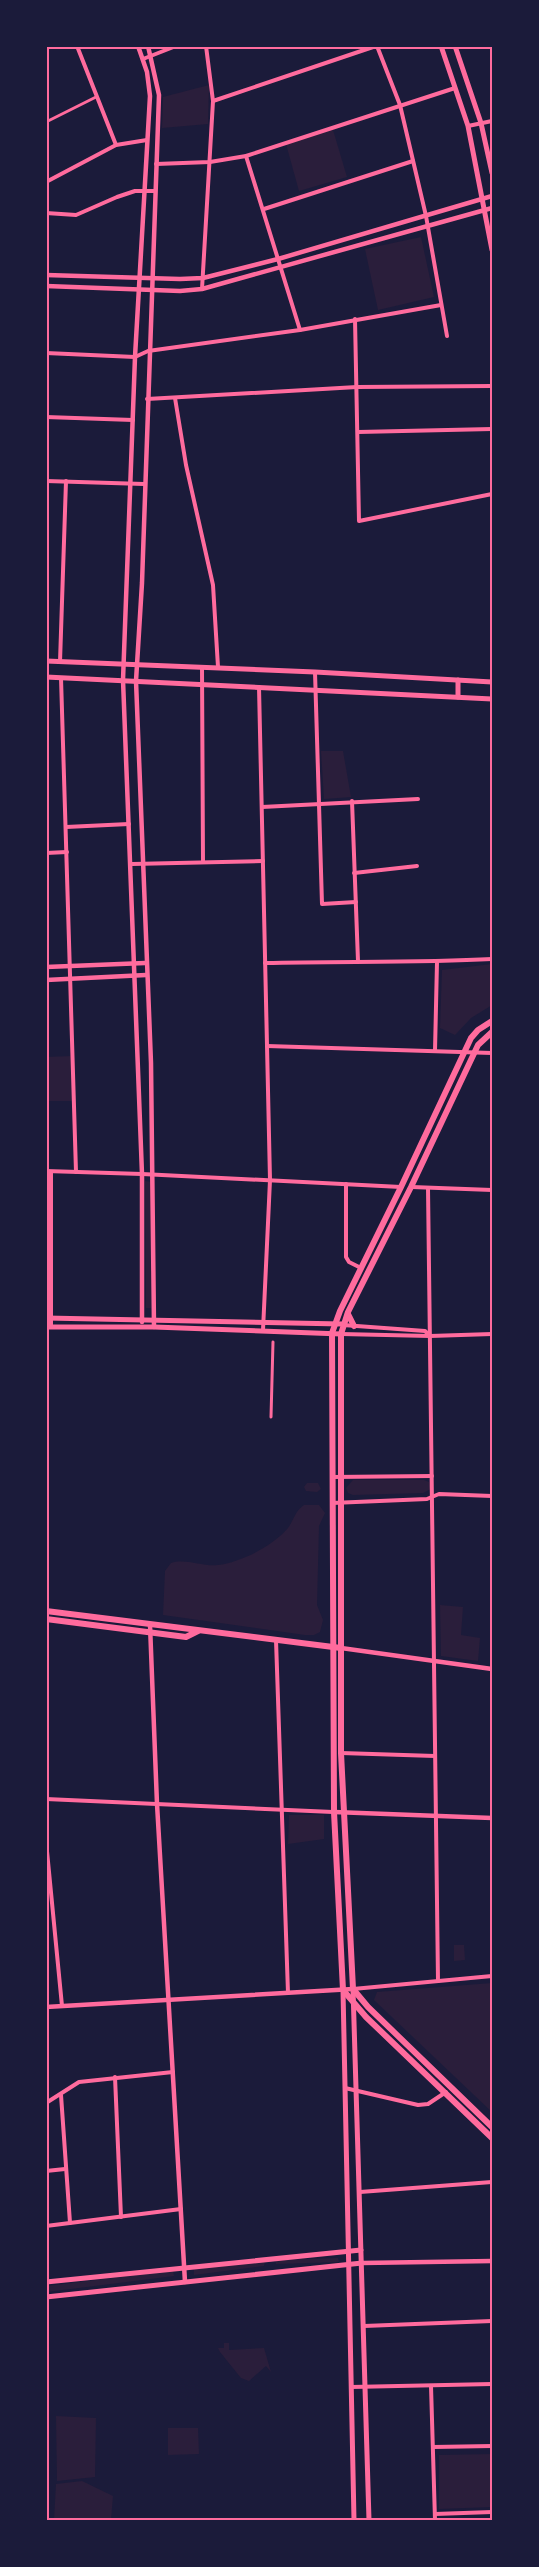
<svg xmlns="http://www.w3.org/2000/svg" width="539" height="2567" viewBox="0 0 539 2567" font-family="'Fira Sans Condensed',sans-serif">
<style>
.green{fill:#2a1e3b}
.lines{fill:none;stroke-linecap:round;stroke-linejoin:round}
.pedestrian{stroke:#ff6b9d;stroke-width:3}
.minor{stroke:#ff6b9d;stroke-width:4}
.tertiary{stroke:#ff6b9d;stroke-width:4.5}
.secondary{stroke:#ff6b9d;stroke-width:5}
.primary{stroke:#ff6b9d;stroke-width:6}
.trunk{stroke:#ff6b9d;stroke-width:6}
.neatline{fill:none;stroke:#ff6b9d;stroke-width:2}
</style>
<rect width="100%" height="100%" fill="#1b1b3a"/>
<!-- green -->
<g class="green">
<polygon points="209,85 208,124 162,128 163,97"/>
<polygon points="333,130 347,177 299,191 286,144"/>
<polygon points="421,237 434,297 378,310 365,249"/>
<polygon points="321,751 343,751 351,797 324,799"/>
<polygon points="492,964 492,1005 471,1018 455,1035 440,1028 442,970"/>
<polygon points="72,1056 72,1101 47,1101 46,1057"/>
<polygon points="145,1181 152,1182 151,1308 146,1308"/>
<polygon points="353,1480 424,1480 429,1482 431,1489 423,1493 353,1495 348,1493 346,1488"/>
<polygon points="307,1483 318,1483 321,1489 317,1492 306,1491 304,1487"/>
<path d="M 304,1505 L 319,1505 L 325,1513 L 319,1526 L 317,1605 L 323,1620 L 320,1632 L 314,1635 L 305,1635 L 163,1615 L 165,1571 L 171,1563 C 186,1558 203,1567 218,1565 C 241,1562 273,1546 288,1528 C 294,1520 295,1511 304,1505 Z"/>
<polygon points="440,1605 463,1607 461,1635 480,1638 478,1661 441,1656"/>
<polygon points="289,1815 324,1815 324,1839 288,1844"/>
<polygon points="454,1945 464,1945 465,1960 454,1961"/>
<polygon points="492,1983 492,2112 374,2000 377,1992"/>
<polygon points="338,2258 339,2262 276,2264 275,2260"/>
<polygon points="265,2261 264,2266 194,2275 194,2269"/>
<polygon points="173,2271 174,2276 47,2292 46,2286"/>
<polygon points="224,2343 229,2343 229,2350 264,2348 271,2372 266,2366 249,2381 241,2378 220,2352 218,2348 224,2348"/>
<polygon points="56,2416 96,2418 95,2477 57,2481"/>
<polygon points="168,2428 198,2428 199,2454 168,2455"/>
<polygon points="492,2454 492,2507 439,2509 439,2455"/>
<polygon points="82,2481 113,2496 111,2520 54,2520 56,2484"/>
</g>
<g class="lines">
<!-- pedestrian -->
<g class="pedestrian">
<polyline points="46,122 96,97"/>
<polyline points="271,1417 273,1342"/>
</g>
<!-- minor -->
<g class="minor">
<polyline points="77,46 116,145"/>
<polyline points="377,46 400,105 426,216 447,336"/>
<polyline points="143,59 176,46"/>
<polyline points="213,101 376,46"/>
<polyline points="468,126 492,121"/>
<polyline points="246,156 300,330"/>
<polyline points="156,164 210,162 246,156 455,88"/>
<polyline points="46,182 116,145 147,140"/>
<polyline points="264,209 413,161"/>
<polyline points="46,213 76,215 117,197 135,191 154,191"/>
<polyline points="202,289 213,101 206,46"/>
<polyline points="355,319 359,521 492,494"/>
<polyline points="46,353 135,357 148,351 300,330 441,305"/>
<polyline points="175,398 186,465 213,585 218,667"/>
<polyline points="147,399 357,387 492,386"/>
<polyline points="46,417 133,420"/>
<polyline points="358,432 492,429"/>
<polyline points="46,481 144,484"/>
<polyline points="60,662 66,481"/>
<polyline points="202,667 203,862"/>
<polyline points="315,672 322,904 356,902"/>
<polyline points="61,678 76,1172"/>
<polyline points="259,687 270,1180 263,1330"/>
<polyline points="352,801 358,961"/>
<polyline points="262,807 418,799"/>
<polyline points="66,827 129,824"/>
<polyline points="46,853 67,852"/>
<polyline points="132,864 263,861"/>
<polyline points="354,873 417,866"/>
<path d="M 265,963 C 341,961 417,963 492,959"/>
<polyline points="267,1046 492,1053"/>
<polyline points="435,1051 437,962"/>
<polyline points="46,1171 142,1174 401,1187"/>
<polyline points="346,1184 346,1257 349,1262 361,1268"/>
<polyline points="412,1187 492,1190"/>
<polyline points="428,1188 438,1981"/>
<polyline points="343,1325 425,1331 430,1336"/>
<polyline points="51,1327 51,1172"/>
<polyline points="341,1334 430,1336 492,1334"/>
<polyline points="332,1477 432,1476"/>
<polyline points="332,1503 427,1499 439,1494 492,1496"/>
<polyline points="276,1640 288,1993"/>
<polyline points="341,1753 435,1756"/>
<polyline points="46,1799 333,1812"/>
<polyline points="46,1841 62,2006"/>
<polyline points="353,1989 492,1976"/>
<polyline points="115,2077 121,2217"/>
<polyline points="345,2088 418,2105 428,2104 446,2092"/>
<polyline points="61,2095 70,2223"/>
<polyline points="46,2103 79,2082 173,2072"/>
<polyline points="46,2171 65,2169"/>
<polyline points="360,2192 492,2182"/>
<polyline points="46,2226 181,2209"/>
<polyline points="364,2326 492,2321"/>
<polyline points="431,2386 435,2520"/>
<polyline points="351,2387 492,2384"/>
<polyline points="433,2447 492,2446"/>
<polyline points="435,2514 492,2512"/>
</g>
<!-- tertiary -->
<g class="tertiary">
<polyline points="138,46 147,72 150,96 135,357 123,680 142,1174 142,1322"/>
<polyline points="148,46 159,95 142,583 136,681 151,1063 154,1327"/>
<polyline points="46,275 180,279 203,278 278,259 492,196"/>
<polyline points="46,286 180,291 202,289 492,208"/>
<polyline points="46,967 145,963"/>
<polyline points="46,980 146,975"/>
<polyline points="150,1625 157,1804 185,2282"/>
<polyline points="341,1648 492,1669"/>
<polyline points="334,1812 492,1818"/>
<polyline points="46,2007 353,1989"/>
<polyline points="362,2263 492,2261"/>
</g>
<!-- secondary -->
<g class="secondary">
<polyline points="441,46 468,126 492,250"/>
<polyline points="455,46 481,123 492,173"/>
<polyline points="46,661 315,672 492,682"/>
<polyline points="46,677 492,699"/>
<polyline points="458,697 458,680"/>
<polyline points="46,1318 342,1324"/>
<polyline points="46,1327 154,1327 341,1334"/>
<polyline points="353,1989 369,2520"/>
<polyline points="343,1990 354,2520"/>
<polyline points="46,2282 361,2250"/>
<polyline points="46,2297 362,2263"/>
</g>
<!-- primary -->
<g class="primary">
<polyline points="492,1021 478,1030 471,1038 401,1187 340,1311 332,1333 334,1812 343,1990 366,2017 492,2138"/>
<polyline points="492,1032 478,1045 411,1187 348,1312 341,1334 341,1753 353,1989 368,2007 492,2127"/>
<polyline points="348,1314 354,1326"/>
</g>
<!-- trunk -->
<g class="trunk">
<polyline points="46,1611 341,1648"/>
<polyline points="46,1619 186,1637 198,1631"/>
</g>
</g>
<!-- border -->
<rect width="539" height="2567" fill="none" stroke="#1b1b3a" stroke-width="96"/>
<rect x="48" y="48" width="443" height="2471" class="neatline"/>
</svg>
